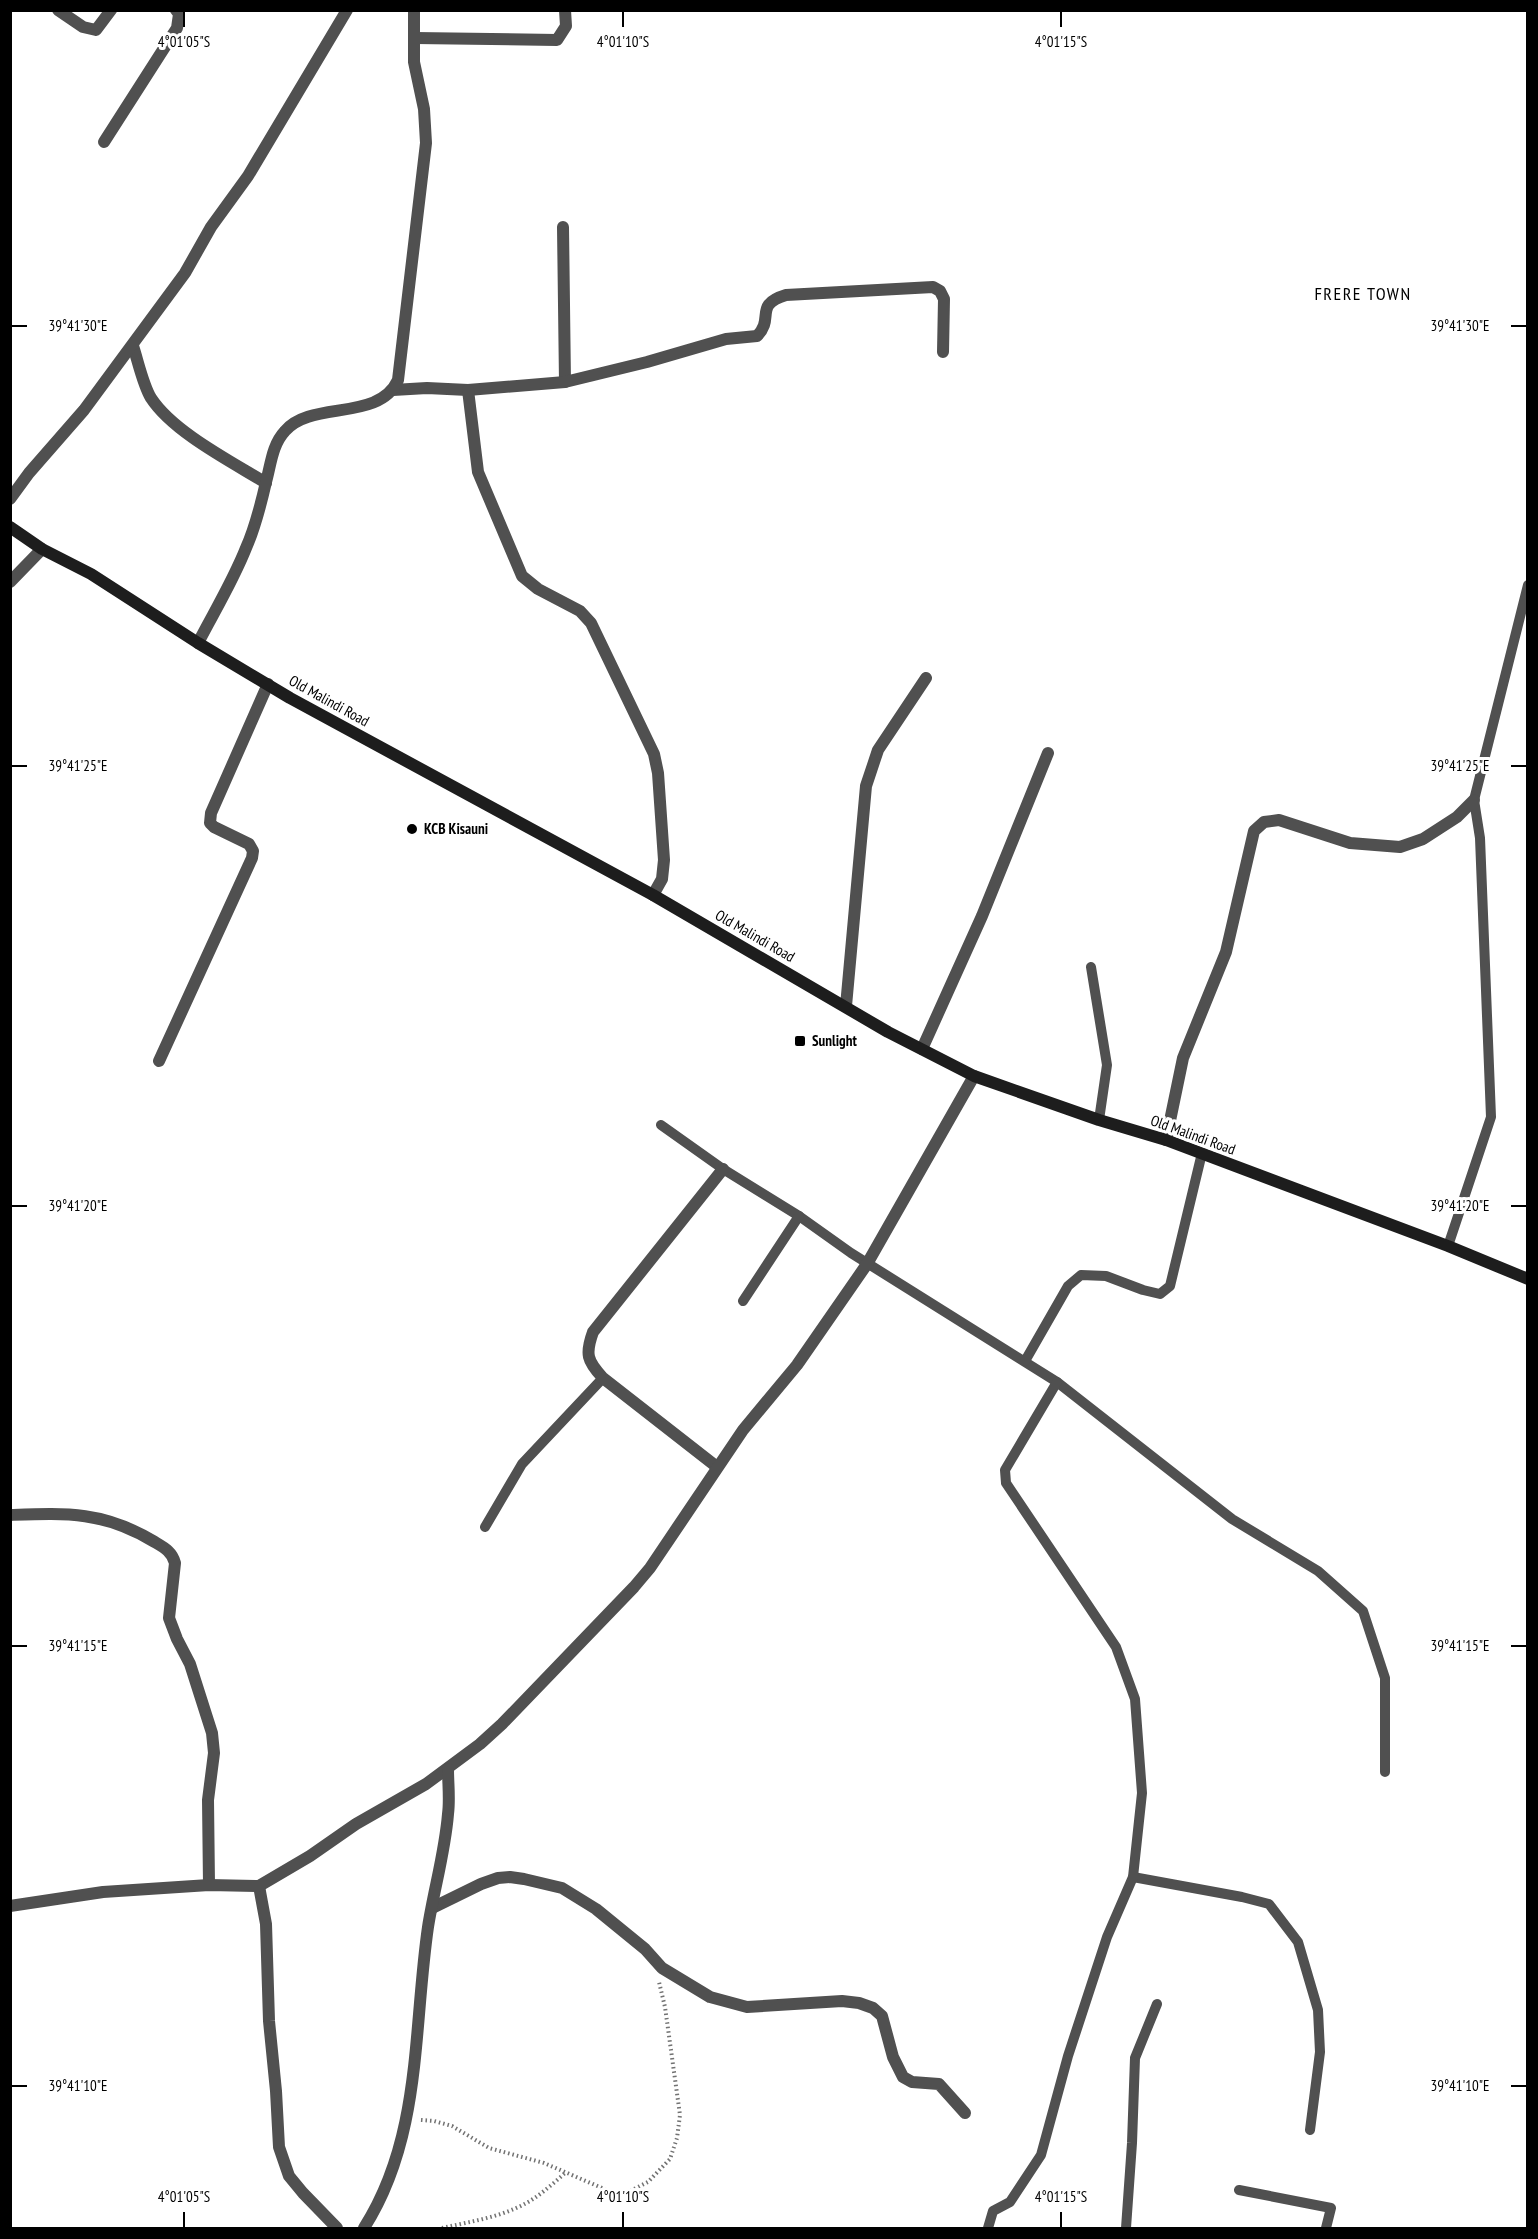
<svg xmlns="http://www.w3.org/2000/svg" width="1538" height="2239" viewBox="0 0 1538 2239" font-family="'PT Sans Narrow',sans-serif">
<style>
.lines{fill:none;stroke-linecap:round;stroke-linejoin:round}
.path{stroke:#727272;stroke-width:4;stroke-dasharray:1.5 3;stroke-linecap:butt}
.service{stroke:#505050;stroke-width:10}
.minor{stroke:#505050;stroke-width:12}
.secondary{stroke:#1d1d1d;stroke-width:12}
.ticks{fill:none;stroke:#000;stroke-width:2}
.poi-dot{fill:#000;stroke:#fff;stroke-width:2}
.labels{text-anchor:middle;stroke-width:6;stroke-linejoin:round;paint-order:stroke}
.street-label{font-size:15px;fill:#000;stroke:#fff}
.poi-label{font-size:15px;font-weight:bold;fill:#000;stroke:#fff;text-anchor:start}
.quarter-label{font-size:18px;letter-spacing:1.5px;fill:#000;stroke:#fff}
.ticks-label{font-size:15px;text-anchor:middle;fill:#000;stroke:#fff;stroke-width:6;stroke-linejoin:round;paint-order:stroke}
</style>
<rect width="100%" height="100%" fill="#fff"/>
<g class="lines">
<!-- path -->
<g class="path">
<polyline points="421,2120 434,2121 452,2126 489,2148 544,2163 616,2194 626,2193 648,2182 670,2159 677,2138 680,2115 665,2007 659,1982"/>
<path d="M 442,2228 C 473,2221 509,2216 536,2197 C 546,2190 556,2181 565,2173"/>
</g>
<!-- service -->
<g class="service">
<polyline points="1091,967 1107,1065 1099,1120"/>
<polyline points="661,1125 723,1169 799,1216 851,1253 1057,1382 1232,1519 1318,1571 1363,1611 1385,1678 1385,1772"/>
<polyline points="1448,1246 1491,1117 1480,838 1474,800 1528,585"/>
<polyline points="743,1301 799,1216"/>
<polyline points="1025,1361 1068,1286 1081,1275 1106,1276 1143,1290 1160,1294 1170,1286 1202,1153"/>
<polyline points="485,1527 522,1464 603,1378"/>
<polyline points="1133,1877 1242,1897 1269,1904 1298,1942 1318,2010 1320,2052 1310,2130"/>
<polyline points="1239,2190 1331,2208 1326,2228"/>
<polyline points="988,2228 993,2211 1010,2202 1041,2155 1068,2056 1107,1937 1133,1877 1142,1793 1135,1699 1116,1647 1006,1483 1005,1470 1057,1382"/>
<polyline points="1126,2228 1132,2143 1135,2058 1157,2004"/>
</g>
<!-- minor -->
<g class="minor">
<polyline points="58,10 83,27 96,30 111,10"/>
<polyline points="415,38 557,40 566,26 565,10"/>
<polyline points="104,142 177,28 179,14 176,10"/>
<polyline points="563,227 565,382"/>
<path d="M 133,346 C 138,361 143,385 151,398 C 173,432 232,462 266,483"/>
<path d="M 393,390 L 427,388 L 468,390 L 565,382 L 647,362 L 726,339 L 757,336 C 775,318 753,305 786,295 L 933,287 L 940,291 L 944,299 L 943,352"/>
<polyline points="468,390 478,472 522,576 538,589 580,611 591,623 654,754 658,773 664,860 662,879 653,895"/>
<polyline points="10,499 29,473 84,410 185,273 211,227 248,176 347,10"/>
<polyline points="10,582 42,549"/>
<path d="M 198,643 C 214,612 233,581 246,548 C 255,528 261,504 266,482 C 271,464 272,445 285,431 C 311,400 379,422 398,380 L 426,143 L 424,109 L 414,62 L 414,10"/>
<polyline points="846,1006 866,786 878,750 926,678"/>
<polyline points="922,1049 982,916 1048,753"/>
<polyline points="159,1061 252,858 253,851 249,844 214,827 210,823 211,813 268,684"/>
<polyline points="1166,1140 1183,1058 1226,952 1254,831 1264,822 1279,820 1350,843 1400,847 1423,839 1457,817 1474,800"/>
<path d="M 717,1467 L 603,1378 C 587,1361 585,1354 593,1332 L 723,1169"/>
<path d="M 10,1515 C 66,1513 103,1511 153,1541 C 163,1547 172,1551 175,1563 L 169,1618 L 177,1639 L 190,1664 L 212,1733 L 214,1753 L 208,1800 L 209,1885"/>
<polyline points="259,1886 266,1924 269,2021 276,2091 279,2147 289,2176 303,2193 337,2228"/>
<polyline points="10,1906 103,1892 209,1885 259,1886 310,1856 356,1824 426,1784 480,1744 502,1724 634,1587 650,1568 743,1430 797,1365 867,1264 974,1076"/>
<polyline points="432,1908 481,1884 498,1878 510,1877 524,1879 562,1888 596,1909 645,1949 662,1968 710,1997 747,2007 842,2001 859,2003 873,2008 882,2016 893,2057 903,2077 912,2082 939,2084 965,2113"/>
<path d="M 364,2228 C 422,2137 413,2030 428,1927 C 434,1889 445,1852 448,1814 C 450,1799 448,1784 448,1769"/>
</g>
<!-- secondary -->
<polyline class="secondary" points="10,527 42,549 91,574 198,643 290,698 653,895 888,1032 974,1076 1099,1120 1166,1140 1448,1246 1528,1279"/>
</g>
<!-- ticks -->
<path class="ticks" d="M 184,12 L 184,27M 623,12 L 623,27M 1061,12 L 1061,27M 12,326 L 27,326M 1511,326 L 1526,326M 12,766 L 27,766M 1511,766 L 1526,766M 12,1206 L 27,1206M 1511,1206 L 1526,1206M 12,1646 L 27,1646M 1511,1646 L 1526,1646M 12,2086 L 27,2086M 1511,2086 L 1526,2086M 184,2212 L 184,2227M 623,2212 L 623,2227M 1061,2212 L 1061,2227"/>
<!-- markers -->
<g class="poi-dot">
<circle cx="412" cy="829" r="6"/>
<rect x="794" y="1035" width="12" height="12" rx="3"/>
</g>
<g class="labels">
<!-- street labels -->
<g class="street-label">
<text transform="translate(329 701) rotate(29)" y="5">Old Malindi Road</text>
<text transform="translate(755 936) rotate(30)" y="5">Old Malindi Road</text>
<text transform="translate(1193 1135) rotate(20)" y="5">Old Malindi Road</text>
</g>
<!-- poi labels -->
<g class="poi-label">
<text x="424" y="834">KCB Kisauni</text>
<text x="812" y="1046">Sunlight</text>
</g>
<!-- quarter labels -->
<g class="quarter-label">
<text x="1363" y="300">FRERE TOWN</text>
</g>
</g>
<g class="ticks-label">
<text x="184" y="47">4°01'05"S</text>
<text x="623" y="47">4°01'10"S</text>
<text x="1061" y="47">4°01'15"S</text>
<text x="1460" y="331">39°41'30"E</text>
<text x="78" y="331">39°41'30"E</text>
<text x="1460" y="771">39°41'25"E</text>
<text x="78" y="771">39°41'25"E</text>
<text x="1460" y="1211">39°41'20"E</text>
<text x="78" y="1211">39°41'20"E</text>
<text x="1460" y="1651">39°41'15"E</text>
<text x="78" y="1651">39°41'15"E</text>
<text x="1460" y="2091">39°41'10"E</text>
<text x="78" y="2091">39°41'10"E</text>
<text x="184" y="2202">4°01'05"S</text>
<text x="623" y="2202">4°01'10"S</text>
<text x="1061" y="2202">4°01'15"S</text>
</g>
<!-- border -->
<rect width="1538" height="2239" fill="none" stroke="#000000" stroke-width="24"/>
</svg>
